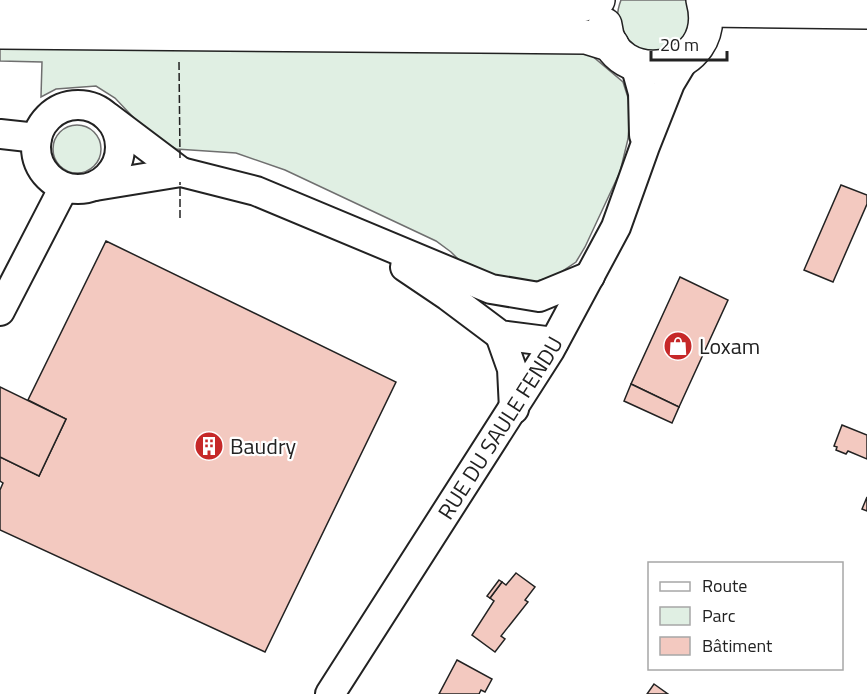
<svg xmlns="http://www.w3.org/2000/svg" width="867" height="694" viewBox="0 0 867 694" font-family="'Titillium Web',sans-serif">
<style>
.green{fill:#e0efe3;stroke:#6f6f6f;stroke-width:1.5}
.building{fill:#f3c9c0;stroke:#222;stroke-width:1.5}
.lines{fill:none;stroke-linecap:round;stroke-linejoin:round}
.minor-casing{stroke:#222;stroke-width:32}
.major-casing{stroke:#222;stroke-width:36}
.minor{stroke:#fff;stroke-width:28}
.major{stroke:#fff;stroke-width:33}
.fence{stroke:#222;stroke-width:1.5;stroke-dasharray:8 3;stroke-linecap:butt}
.labels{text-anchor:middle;stroke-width:4.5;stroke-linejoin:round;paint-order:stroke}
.poi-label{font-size:22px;fill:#222;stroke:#fff;text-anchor:start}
.street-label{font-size:22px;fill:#222;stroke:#fff}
</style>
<rect width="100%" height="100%" fill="#fff"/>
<!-- green -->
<g class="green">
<path d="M 621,0 L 690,0 L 694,25 L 668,54 L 630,47 C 620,29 613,21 621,0 Z"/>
<polygon points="0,37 585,50 623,82 631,107 628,139 620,172 585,247 576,262 555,276 526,284 473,274 451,252 436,241 285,170 236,153 176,149 150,135 115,98 96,86 56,89 41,97 42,62 0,61"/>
<circle cx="77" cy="149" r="24"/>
</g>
<!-- building -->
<g class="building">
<polygon points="841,185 867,195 867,204 833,282 804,270"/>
<polygon points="106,241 396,382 265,652 0,530 0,490 3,483 0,481 0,457 39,476 66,419 28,400"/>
<polygon points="680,277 728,300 679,407 631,384"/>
<polygon points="631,384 679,407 672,423 624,401"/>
<polygon points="0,387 66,419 39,476 0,457"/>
<polygon points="842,425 867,435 867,459 848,451 846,454 836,450 837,447 834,446"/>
<polygon points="867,497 867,511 862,509"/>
<polygon points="516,573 535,587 525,600 528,602 501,636 505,639 495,652 472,635 494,601 490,598 502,582 506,585"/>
<polygon points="499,580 502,582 490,598 487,596"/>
<polygon points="457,660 492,679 485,692 481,690 479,694 439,694"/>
<polygon points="654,684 668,694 647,694"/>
</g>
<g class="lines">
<!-- minor casing -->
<g class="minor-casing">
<g id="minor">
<polyline points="635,64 643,93 644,135"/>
<circle cx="78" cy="147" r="42"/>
<polyline points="108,117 181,172"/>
<polyline points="0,134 37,138"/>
<polyline points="95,186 181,172 256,191 491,289 539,297 590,276"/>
<polyline points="405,267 448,296 500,335 554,342"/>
<polyline points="0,311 64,187"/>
<polyline points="500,335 512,369 514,409"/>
<path id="s1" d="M 330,694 L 550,350 L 616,227 L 645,146 L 670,83 L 685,58"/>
</g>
</g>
<!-- major casing -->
<g class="major-casing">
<g id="major">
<polyline points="0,7 469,9 578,6 598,0"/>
<polyline points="706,10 867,12"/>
<path d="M 605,25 C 611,91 724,77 703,0"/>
<polyline points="0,32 586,37 612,45"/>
</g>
</g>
<!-- minor -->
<use href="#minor" class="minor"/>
<!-- major -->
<use href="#major" class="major"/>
<!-- fence -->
<g class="fence">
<polyline points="179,62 180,158"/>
<polyline points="180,218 180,182"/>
</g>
</g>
<!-- icons -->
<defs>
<g id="shop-disc" transform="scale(1.5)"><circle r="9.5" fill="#c62828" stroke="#fff"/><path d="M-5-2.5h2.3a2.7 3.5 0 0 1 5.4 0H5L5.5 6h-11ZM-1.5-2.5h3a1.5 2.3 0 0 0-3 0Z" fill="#fff"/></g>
<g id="building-disc" transform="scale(1.5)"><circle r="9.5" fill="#c62828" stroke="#fff"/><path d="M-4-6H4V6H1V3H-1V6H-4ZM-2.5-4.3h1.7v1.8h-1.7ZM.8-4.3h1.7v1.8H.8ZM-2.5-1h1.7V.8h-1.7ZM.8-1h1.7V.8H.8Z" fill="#fff"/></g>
</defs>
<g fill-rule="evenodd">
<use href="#shop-disc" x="678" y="346"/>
<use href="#building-disc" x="209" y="446"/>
</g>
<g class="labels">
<!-- poi labels -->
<g class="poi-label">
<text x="699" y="354">Loxam</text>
<text x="230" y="454">Baudry</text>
</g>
<!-- street labels -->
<g class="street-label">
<text dy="8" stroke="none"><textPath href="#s1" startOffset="316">RUE DU SAULE FENDU</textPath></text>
</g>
</g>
<!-- legend -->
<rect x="648" y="562" width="195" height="108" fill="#ffffff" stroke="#a7a7a7" stroke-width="1.5"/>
<rect x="660" y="582" width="30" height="9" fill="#ffffff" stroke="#a7a7a7" stroke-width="1.5"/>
<text x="702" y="592" font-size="18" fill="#222222">Route</text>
<rect x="660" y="607" width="30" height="18" fill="#e0efe3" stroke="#a7a7a7" stroke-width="1.5"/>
<text x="702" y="622" font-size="18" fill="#222222">Parc</text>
<rect x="660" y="637" width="30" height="18" fill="#f3c9c0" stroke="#a7a7a7" stroke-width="1.5"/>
<text x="702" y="652" font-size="18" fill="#222222">Bâtiment</text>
<!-- scale -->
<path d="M651 51v9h76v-9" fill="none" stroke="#222222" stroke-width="3"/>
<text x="660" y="51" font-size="18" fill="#222222" stroke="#ffffff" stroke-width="4.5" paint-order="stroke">20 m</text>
</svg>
